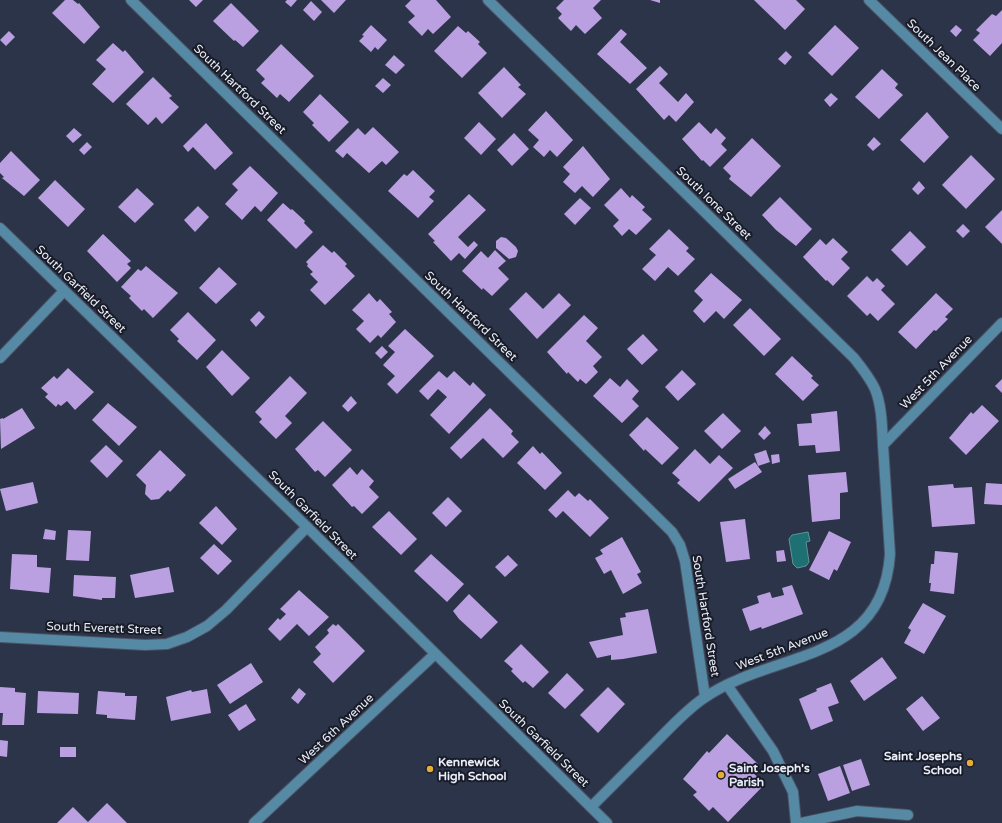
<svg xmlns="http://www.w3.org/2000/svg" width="1002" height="823" viewBox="0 0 1002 823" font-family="'Varela Round',sans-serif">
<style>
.water{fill:#1e7072;stroke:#5b969b}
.building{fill:#baa0e0}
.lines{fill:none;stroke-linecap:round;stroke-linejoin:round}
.minor-casing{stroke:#4a5265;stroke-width:12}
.minor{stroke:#5589a4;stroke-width:10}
.poi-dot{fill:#e4ad35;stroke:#191c26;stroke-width:1.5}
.labels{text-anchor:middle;stroke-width:4;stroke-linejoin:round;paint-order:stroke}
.street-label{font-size:12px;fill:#e8eefb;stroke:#191c26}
.poi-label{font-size:12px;font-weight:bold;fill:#e8eefb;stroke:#191c26;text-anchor:start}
</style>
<rect width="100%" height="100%" fill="#2c3449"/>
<!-- water -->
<polygon class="water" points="808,532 810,541 806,542 809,562 806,566 797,568 793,564 789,539 792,535"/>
<!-- building -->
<g class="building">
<polygon points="65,0 73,0 78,4 79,3 100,27 84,44 52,13"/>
<polygon points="189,0 203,0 196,7"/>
<polygon points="287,0 297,0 291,7 285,2"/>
<polygon points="321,0 346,0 334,13"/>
<polygon points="411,0 436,0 451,17 433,34 428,29 422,36 408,22 415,16 405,6"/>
<polygon points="564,0 601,0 593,8 602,18 585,34 576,25 571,31 558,18 562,14 556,8"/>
<polygon points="650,0 660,0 660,3"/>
<polygon points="754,0 796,0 805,9 785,30"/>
<polygon points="311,1 322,12 314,21 303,10"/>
<polygon points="231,3 259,31 243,47 235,40 234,41 213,21"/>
<polygon points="1002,10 1002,43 990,56 973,40 980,33 976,30 992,14 996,16"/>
<polygon points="371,25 387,40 378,50 375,47 371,52 359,41 364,36 362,35"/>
<polygon points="835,25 859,48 832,76 808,53"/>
<polygon points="956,25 962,30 956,37 950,31"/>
<polygon points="458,26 466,33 468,31 480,42 478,44 487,53 462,78 434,51"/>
<polygon points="621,29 627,34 620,42 647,68 630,84 597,54"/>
<polygon points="9,31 15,37 6,46 0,40"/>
<polygon points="113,43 123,52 125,50 144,72 113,103 92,84 106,69 96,60"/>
<polygon points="281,44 314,76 289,102 280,94 277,98 261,83 265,79 256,70"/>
<polygon points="786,51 792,57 785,65 778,59"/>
<polygon points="394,55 405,65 396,74 385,65"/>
<polygon points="660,66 668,74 659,83 678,102 686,93 694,102 676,122 669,115 664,120 636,89"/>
<polygon points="504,67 521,85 518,87 526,94 502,118 478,93"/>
<polygon points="882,69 898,84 895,88 903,95 879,119 855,97"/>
<polygon points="153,77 172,96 169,98 179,107 162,124 156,117 148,125 126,104"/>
<polygon points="383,78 391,85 383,93 375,86"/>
<polygon points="831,93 838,99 830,107 824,100"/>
<polygon points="320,94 349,122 329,142 312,125 314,123 303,112"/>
<polygon points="546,111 573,140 557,157 550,150 544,157 533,147 539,140 528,130"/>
<polygon points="927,112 949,137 924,163 900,140"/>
<polygon points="479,122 496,139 481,155 464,138"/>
<polygon points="699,122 711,134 716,128 726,138 721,144 727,150 710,167 703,160 702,161 682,139"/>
<polygon points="206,123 233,153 215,170 193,147 188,152 183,146"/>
<polygon points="373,127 399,152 386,165 382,161 369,173 347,153 343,158 335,151 358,128 365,135"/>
<polygon points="74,128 82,135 73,143 66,136"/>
<polygon points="514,133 529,149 512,166 497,150"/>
<polygon points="874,137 881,144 873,151 867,145"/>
<polygon points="752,138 781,166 751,197 729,179 731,176 723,168"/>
<polygon points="87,142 92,147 84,155 79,150"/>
<polygon points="583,146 610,179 593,197 582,186 575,193 563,182 570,174 563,167"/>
<polygon points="11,151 40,180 24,196 2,178 4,177 0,173 0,163"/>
<polygon points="971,155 995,179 966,209 942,185"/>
<polygon points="250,166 278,193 261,212 255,206 242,220 225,204 238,190 232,184"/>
<polygon points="413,170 435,191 429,197 434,201 418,218 388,191 404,174 407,176"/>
<polygon points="55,180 85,209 68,227 38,198"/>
<polygon points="919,181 925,188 918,195 912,189"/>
<polygon points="137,188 154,204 135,223 118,207"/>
<polygon points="621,188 630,198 632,195 645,207 642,210 652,219 636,235 629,229 622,236 613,226 619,220 604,205"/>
<polygon points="469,194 486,210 458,237 468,247 474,241 478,245 465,259 459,253 451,261 433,242 435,241 428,234"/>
<polygon points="780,197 812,229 796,246 776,230 762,215"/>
<polygon points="580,198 591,208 575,225 564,214"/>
<polygon points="283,203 291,210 292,209 305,221 304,223 313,232 296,249 267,220"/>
<polygon points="198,206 209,217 195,232 184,220"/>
<polygon points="1002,210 1002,244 985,227"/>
<polygon points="963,224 970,231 963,238 956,231"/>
<polygon points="669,229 689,248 686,251 695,259 678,276 668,267 655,281 642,269 656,255 649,249"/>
<polygon points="910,231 926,247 907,266 891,250"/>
<polygon points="103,234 131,261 127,264 131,268 117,282 87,251"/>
<polygon points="501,237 506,238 516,247 518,251 516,257 509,259 496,248 496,241"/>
<polygon points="833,238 848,252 841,259 850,268 833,286 827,280 826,281 803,257 820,239 826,245"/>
<polygon points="323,245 332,253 334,251 347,264 345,266 355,276 325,305 310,290 318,282 310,274 313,272 307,266 308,264 306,262"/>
<polygon points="495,250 506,261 498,268 509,279 492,296 483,288 482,290 462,271 481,251 488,258"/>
<polygon points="146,266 178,293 153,318 144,309 142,311 129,298 131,296 121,287 138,269 141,271"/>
<polygon points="219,267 237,284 216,304 199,288"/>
<polygon points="711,273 742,300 724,319 716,311 704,323 693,311 703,300 694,291"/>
<polygon points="867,276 873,282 877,278 885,286 881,290 895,304 878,321 870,313 867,316 847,296"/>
<polygon points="526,292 543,309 559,293 571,305 537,339 509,309"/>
<polygon points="369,293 377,302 380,299 392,312 389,314 396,322 381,338 378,335 370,343 356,329 364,321 352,310"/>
<polygon points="936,293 953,309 945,317 948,319 936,331 934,330 916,349 898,332"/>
<polygon points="750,308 781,339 764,356 733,325"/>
<polygon points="259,311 265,317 256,327 250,320"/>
<polygon points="188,312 216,340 197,360 177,341 179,339 170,330"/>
<polygon points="584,315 598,328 586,341 602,357 593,366 598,372 586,384 580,379 578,382 568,372 567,374 547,352"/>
<polygon points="405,329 434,356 397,394 387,384 395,376 383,365 395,352 388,346"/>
<polygon points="643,334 658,350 642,365 627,349"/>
<polygon points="382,346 388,352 381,359 375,353"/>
<polygon points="222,350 250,378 232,396 206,367"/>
<polygon points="792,356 813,376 811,378 819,385 803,401 775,374"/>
<polygon points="68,368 94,392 75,410 67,401 61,406 58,404 56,407 45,397 48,394 41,388 54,376 57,379"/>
<polygon points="682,370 696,384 678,401 665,387"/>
<polygon points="439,371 447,378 454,371 470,386 473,382 486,395 449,434 430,415 447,397 438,389 428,400 419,391"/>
<polygon points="290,376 307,393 285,416 292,423 276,439 259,422 262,419 255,412"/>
<polygon points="610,378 620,387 627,379 639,391 632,399 639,406 622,423 593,396"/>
<polygon points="1002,379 1002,393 995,386"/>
<polygon points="351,396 357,403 348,412 342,406"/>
<polygon points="108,403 137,427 119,446 92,420"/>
<polygon points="982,405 999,421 966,455 949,438 971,412 973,414"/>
<polygon points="22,408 35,428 1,449 0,419 3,418 3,419"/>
<polygon points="490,408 513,431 511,434 519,442 503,458 483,438 461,459 450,448"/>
<polygon points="837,411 840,451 816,453 815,445 799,446 797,424 812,423 811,414"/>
<polygon points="723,413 741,431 722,449 704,431"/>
<polygon points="647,417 679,448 662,465 645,449 644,451 629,435"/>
<polygon points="323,421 352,450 325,477 318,470 315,472 295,449"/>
<polygon points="765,426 771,433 764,440 758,434"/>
<polygon points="106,445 123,461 107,478 90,461"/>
<polygon points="533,446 540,454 542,452 562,473 545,490 517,463"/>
<polygon points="695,449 710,464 719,455 733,468 699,502 677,483 680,480 672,473"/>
<polygon points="160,450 186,475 170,492 168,490 159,499 151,500 145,494 146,485 136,475"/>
<polygon points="766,450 770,462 758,466 754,454"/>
<polygon points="779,454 780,462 772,464 771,455"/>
<polygon points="755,462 762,472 735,489 728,479"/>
<polygon points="350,467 357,475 362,469 374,481 369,487 379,497 362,514 354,506 352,507 332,485"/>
<polygon points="846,472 848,492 840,493 840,519 812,522 808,475"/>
<polygon points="33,482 38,503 6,511 0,489"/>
<polygon points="986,483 1002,484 1002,505 984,504"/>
<polygon points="953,484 954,488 972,487 975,524 932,527 928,486"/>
<polygon points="568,490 575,497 579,493 588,501 590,499 609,518 590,537 563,511 556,518 548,510"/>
<polygon points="448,497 462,511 446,527 432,513"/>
<polygon points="216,506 237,529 222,545 199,523"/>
<polygon points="389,511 417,539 401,555 372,527"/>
<polygon points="745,519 750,559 726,562 720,522"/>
<polygon points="45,529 56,531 55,540 43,539"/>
<polygon points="68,530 91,531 89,561 66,560"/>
<polygon points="829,531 851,542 837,571 834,569 829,580 809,570"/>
<polygon points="622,537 641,572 637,574 642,583 623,594 611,570 604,574 595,558 603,554 600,550"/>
<polygon points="214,544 232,561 218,575 200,558"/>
<polygon points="784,550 786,561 777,562 776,551"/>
<polygon points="935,551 958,553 954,594 930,591 931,583 929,583 931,564 934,564"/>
<polygon points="12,554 37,555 37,567 51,568 49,593 10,589"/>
<polygon points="431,554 464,584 447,602 414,571"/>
<polygon points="508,555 518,565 505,577 495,567"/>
<polygon points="169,567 174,592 135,598 130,575"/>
<polygon points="74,575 116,577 115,598 102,598 102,600 73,596"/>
<polygon points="792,585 803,614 762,629 761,627 750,631 742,609 759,603 757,596 770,592 772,598 784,595 782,588"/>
<polygon points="299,590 329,617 309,636 297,624 280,641 268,629 278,618 280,620 286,614 280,609"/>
<polygon points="469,594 498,622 481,639 459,619 453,611"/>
<polygon points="923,603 946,616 924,654 904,643 911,630 908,628"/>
<polygon points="648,609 657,653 623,659 611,660 611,655 597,658 589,642 623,635 620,618 626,617 625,613"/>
<polygon points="333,624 336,626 338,624 365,651 333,683 313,662 321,654 315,647 329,633 327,630"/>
<polygon points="521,644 549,672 533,688 525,681 523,683 511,671 513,669 504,661"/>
<polygon points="882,657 897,678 864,701 850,681"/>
<polygon points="251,663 263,682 230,704 217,685"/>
<polygon points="567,673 584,690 565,709 548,693"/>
<polygon points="831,683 839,703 828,707 833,721 811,730 799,699 817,691 816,689"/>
<polygon points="0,687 15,688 15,692 26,693 24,725 2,725 3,713 0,713"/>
<polygon points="608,687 625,704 598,733 580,715"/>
<polygon points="299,688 306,694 298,704 291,698"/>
<polygon points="207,689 211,713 171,721 166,697 191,690 192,692"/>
<polygon points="38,691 79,693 78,714 37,713"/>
<polygon points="98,691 125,693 125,696 137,696 135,720 107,718 107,715 96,714"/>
<polygon points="922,696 940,718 923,731 906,709"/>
<polygon points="246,704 256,720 239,731 228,715"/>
<polygon points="727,734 759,765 752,772 765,784 728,822 713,807 709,811 693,795 697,792 683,779 707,751 709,753"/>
<polygon points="0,740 8,741 7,757 0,756"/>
<rect x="60" y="747" width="16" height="10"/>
<polygon points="861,759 870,785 852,791 843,765"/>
<polygon points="840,766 850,793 828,801 818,774"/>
<polygon points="107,803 127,823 57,823 73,807 88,822"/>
</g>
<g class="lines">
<!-- minor casing -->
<g class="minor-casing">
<g id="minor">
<polyline points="131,0 672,532 680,545 685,561 705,697"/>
<path d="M 488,0 L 854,358 C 862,368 870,378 875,389 C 882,406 882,427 883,445"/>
<polyline points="869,0 1002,129"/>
<polyline points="0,228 307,527 607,823"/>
<polyline points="0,358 64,291"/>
<polyline points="0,637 145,645 167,644 187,637 207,626 226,610 307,527"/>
<polyline points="727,685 773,751 793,792 796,823"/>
<path d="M 591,807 C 612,786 634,764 655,743 C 671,727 686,710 704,698 C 773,650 883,665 890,554 L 883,445 L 1002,323"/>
<polyline points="254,823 435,654"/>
<polyline points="801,823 857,811 908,815"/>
</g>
</g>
<!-- minor -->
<use href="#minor" class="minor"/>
</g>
<!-- markers -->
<g class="poi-dot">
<circle cx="970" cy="763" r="4"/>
<circle cx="430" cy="769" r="4"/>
<circle cx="721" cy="775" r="4"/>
</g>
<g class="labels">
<!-- street labels -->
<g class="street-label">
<text transform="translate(944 55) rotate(44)" y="4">South Jean Place</text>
<text transform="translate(240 89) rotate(44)" y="4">South Hartford Street</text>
<text transform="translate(714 203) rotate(44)" y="4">South Ione Street</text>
<text transform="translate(81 289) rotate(44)" y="4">South Garfield Street</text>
<text transform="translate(471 316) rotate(44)" y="4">South Hartford Street</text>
<text transform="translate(936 372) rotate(-46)" y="4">West 5th Avenue</text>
<text transform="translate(313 515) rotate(45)" y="4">South Garfield Street</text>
<text transform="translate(706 616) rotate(81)" y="4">South Hartford Street</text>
<text transform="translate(104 628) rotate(2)" y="4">South Everett Street</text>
<text transform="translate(782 649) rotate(-21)" y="4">West 5th Avenue</text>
<text transform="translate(336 729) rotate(-43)" y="4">West 6th Avenue</text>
<text transform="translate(544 743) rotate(44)" y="4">South Garfield Street</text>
</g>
<!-- poi labels -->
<g class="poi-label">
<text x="962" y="760" text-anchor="end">Saint Josephs<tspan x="962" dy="14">School</tspan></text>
<text x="438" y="766">Kennewick<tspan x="438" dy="14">High School</tspan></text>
<text x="729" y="772">Saint Joseph's<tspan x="729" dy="14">Parish</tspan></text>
</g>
</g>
</svg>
